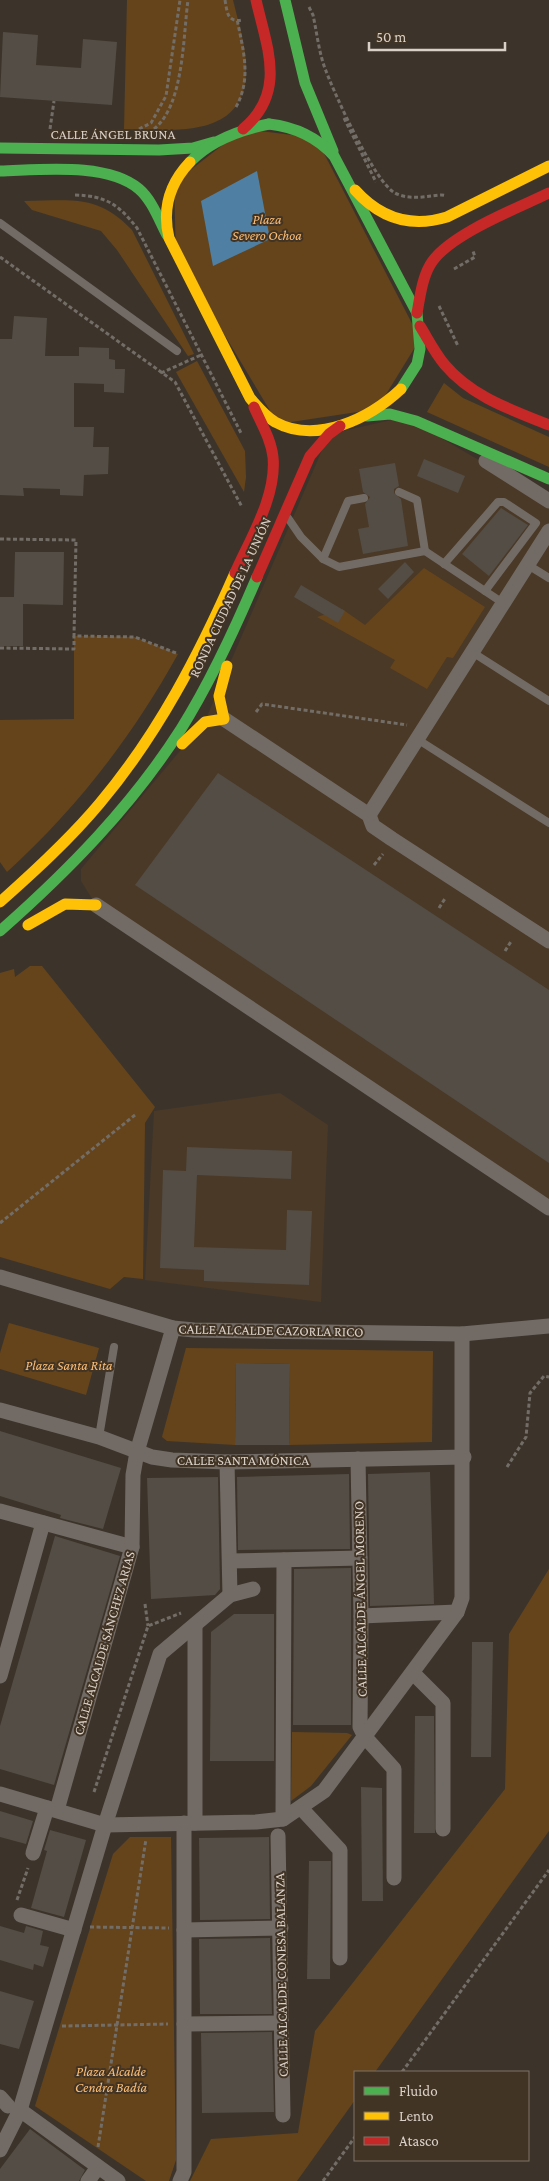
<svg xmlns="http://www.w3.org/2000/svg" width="549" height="2181" viewBox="0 0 549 2181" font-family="'Crimson Pro',serif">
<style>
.built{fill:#4a3926}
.green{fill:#65441b}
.water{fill:#4f80a3}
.building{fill:#534d45}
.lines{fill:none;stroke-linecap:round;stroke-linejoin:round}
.path{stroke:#726d66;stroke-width:3;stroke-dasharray:4 2.5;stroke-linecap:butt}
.lane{stroke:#726b65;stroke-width:8}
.street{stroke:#726b65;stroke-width:15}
.fast{stroke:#4caf50;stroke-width:11}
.slow{stroke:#ffc107;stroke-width:11}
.jam{stroke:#c62828;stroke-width:11}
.labels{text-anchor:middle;stroke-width:4;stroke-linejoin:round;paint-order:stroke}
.street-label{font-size:14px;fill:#d9d0c7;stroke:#423425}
.park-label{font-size:14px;font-style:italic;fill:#fcbe76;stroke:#423425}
</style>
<rect width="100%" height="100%" fill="#3c342b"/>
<!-- built -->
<g class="built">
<polygon points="405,417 549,501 549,1208 96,905 81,881 81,869 205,721 329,434"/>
<polygon points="280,1093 328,1125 321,1302 145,1280 154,1111"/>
</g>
<!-- green -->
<g class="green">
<path d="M 127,0 L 233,0 C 238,21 246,46 246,67 C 248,140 174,130 124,129 Z"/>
<polygon points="243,129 316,138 420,339 377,409 278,424 176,254 174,183"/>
<path d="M 24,201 C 70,201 97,193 132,230 L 194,354 L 188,356 L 117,250 L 101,231 L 32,210 Z"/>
<polygon points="197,361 245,451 246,477 244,492 176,372"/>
<polygon points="444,383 463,398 549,437 549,467 427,412"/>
<polygon points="424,568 485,607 453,658 447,657 427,689 390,668 395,660 317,617 342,609 365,625"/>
<path d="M 74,636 L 135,637 L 178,654 C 132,737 77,808 7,872 L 0,862 L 0,720 L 74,719 Z"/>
<polygon points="30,966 42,966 155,1107 145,1123 143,1279 124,1277 110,1289 0,1257 0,973 14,969 15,977"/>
<polygon points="9,1323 99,1348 86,1395 0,1369 0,1353"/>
<polygon points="186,1348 433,1351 432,1442 289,1445 290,1364 236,1363 235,1445 167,1441 162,1437"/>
<polygon points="549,1569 549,1831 375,2072 355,2072 355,2100 297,2181 190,2181 211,2139 298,2133 315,2031 505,1789 509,1634"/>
<polygon points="292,1732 347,1733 352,1735 311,1786 291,1801"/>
<polygon points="130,1837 171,1837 176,2160 169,2181 146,2181 35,2106 113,1854"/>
</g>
<!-- water -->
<polygon class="water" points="257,171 270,239 213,266 201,201"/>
<!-- building -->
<g class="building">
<polygon points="3,32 38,35 36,65 81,68 83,39 117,42 112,105 0,97"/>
<polygon points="14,316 47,318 45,356 79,356 79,347 109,348 109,359 115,360 115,369 125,369 124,393 104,392 104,384 74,383 74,427 94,427 93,447 109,447 108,474 84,475 83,496 60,495 60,489 23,488 24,496 0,495 0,339 12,339"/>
<polygon points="424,459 465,476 458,493 417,476"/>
<polygon points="395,463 399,486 394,489 394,493 401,499 408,546 363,554 358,529 369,527 365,504 370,497 363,492 359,469"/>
<polygon points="501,508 528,525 489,576 462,554"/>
<polygon points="15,552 64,552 63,605 23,604 23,646 0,646 0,597 14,597"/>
<polygon points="405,562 414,572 388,599 378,589"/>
<polygon points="301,585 345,611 338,623 294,597"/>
<polygon points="218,773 549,990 549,1163 135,885"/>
<polygon points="187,1147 292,1151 291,1179 197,1175 194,1247 286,1250 287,1210 312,1211 309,1285 204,1281 204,1270 160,1268 163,1170 186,1171"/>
<polygon points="236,1363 290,1364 289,1445 235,1445"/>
<polygon points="0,1431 121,1468 103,1529 60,1518 61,1515 0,1496"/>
<polygon points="430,1472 434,1604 370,1606 368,1474"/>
<polygon points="349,1474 350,1549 238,1550 237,1477"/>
<polygon points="218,1477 220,1589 215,1595 151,1599 147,1478"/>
<polygon points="55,1536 120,1556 54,1785 0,1769 0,1726"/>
<polygon points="351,1568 351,1725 293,1725 294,1569"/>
<polygon points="234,1614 274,1614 274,1761 210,1761 211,1632"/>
<polygon points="472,1642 493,1642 491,1757 471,1757"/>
<polygon points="415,1716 434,1716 435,1833 414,1833"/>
<polygon points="361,1787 382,1788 383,1901 362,1901"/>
<polygon points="0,1811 33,1821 26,1844 0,1837"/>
<polygon points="50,1830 86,1840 64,1917 31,1908 47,1851 44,1850"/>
<polygon points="269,1837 270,1919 200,1920 199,1838"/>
<polygon points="309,1861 331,1861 330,1979 307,1979"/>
<polygon points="0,1926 24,1933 26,1926 43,1931 40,1945 49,1947 43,1967 34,1964 33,1970 0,1960"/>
<polygon points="270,1938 272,2014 200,2014 199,1939"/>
<polygon points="0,1991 34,2001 19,2049 0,2044"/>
<polygon points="272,2032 274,2112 202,2113 201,2033"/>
<polygon points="30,2129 85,2170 79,2181 0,2181 0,2169"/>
</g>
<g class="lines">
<!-- path -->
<g class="path">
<path d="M 225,0 C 227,11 227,23 242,20"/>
<path d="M 309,7 L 313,15 C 317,33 319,54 326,71 C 335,95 375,183 395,193 C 414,203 440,192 446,196"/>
<path d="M 236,107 C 252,78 243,50 237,19"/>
<polyline points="344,118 376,182"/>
<polyline points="50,129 54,101"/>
<polyline points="139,129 151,123 166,96 180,0"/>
<path d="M 154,129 C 184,105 183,37 188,0"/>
<path d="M 75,195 C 106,196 118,204 137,228 L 241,433"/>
<polyline points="0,257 175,382 242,507"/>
<polyline points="454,269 475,257 473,251"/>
<polyline points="439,306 458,346"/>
<polyline points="161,373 201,355"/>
<polyline points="0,539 76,540 74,636 135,637 176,653"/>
<polyline points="0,648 74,649 74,636"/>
<polyline points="256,712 262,704 407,725"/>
<polyline points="374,865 383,854"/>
<polyline points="439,908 446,897"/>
<polyline points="505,951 512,940"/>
<polyline points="0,1223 135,1115"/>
<polyline points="507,1467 526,1437 530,1393 544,1376 549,1377"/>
<polyline points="145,1604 148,1626"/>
<polyline points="94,1792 148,1626 181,1613"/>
<polyline points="17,1900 28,1868"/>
<polyline points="90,1927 169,1928"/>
<polyline points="62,2026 168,2024"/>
<polyline points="402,2072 549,1870"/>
<polyline points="98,2147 146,1839"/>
<polyline points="323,2181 355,2137"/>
</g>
<!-- lane -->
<g class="lane">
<polyline points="0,223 177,351"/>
<polyline points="399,492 417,500 425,551 503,603"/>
<polyline points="288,518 301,537 323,559 339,567 425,551"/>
<polyline points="323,559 348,501 364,498"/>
<polyline points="444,564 498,502 504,502 536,523 485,591"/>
<polyline points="528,565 549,578"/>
<polyline points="472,652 549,701"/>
<polyline points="417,739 549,823"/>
<polyline points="99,1437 114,1347"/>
</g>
<!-- street -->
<g class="street">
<polyline points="486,461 549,501"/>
<polyline points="224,719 369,815 373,826 392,839 549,941"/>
<polyline points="369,815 549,531"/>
<polyline points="96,905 549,1208"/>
<polyline points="0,1277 173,1328 194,1330 462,1334 549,1326"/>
<polyline points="0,1410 99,1437 152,1457 172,1460 227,1462 464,1457"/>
<polyline points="358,1459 361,1616 360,1727 365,1737 394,1769 394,1878"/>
<polyline points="227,1462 230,1595"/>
<polyline points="0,1511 132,1547"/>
<polyline points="230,1561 360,1558"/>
<polyline points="361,1616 457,1612"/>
<polyline points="413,1673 443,1703 443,1829"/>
<polyline points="0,1676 43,1523"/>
<polyline points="0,1794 105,1825 256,1822 283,1819 324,1791 457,1612 462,1598 462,1334"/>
<polyline points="301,1808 340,1850 340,1958"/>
<polyline points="57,1810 132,1547 133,1475 137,1452 173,1328"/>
<polyline points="283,1819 284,1560"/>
<polyline points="195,1823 195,1626"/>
<polyline points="278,1836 283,2115"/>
<polyline points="33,1853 47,1808"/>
<polyline points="21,1915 74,1930"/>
<polyline points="184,1930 281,1928"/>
<polyline points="184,2024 281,2023"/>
<polyline points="0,2097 8,2106"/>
<polyline points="20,2110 118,2181"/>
<polyline points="0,2150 20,2110 105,1825 160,1654 230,1595 253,1589"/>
<polyline points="88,2181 98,2167"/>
<polyline points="180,2181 184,2172 184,1823"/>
</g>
<!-- fast -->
<g class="fast">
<polyline points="285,0 305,83 333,151"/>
<path d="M 269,124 C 295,127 316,136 334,156 L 417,313 L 420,349 L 417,364 L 401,389"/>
<polyline points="0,148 159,150 193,148 214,142"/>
<path d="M 190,162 C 211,140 240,130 269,124"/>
<path d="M 0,171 C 40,170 107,162 139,189 C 152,200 159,220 167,235"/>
<polyline points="367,416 390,414 416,421 549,479"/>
<path d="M 0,931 C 68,871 132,806 181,729 C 211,681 235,629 257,577"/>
</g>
<!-- slow -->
<g class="slow">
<path d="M 190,162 C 170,183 162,209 169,238 L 250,398 C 258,407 265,416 275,422 C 317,445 370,418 401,389"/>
<path d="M 355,190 C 380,218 411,228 447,217 L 549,166"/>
<polyline points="182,744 205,722 224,719 219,696 227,666"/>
<path d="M 0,902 C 35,871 70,839 100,803 C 158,734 199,655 235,573"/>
<polyline points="28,925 65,904 96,905"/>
</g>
<!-- jam -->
<g class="jam">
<path d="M 243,129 C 287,92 267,48 256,0"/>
<path d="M 417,313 C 420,297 422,279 430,265 C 447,235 518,208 549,193"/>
<path d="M 420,326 C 428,339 435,353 445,365 C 472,397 512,410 549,425"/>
<path d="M 235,573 C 250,539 277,496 273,457 C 271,439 261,423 254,407"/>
<polyline points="257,577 310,456 329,434 340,426"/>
</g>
</g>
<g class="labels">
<!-- street labels -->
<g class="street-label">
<text x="113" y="139">CALLE ÁNGEL BRUNA</text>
<text transform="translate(230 597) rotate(-65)" y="5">RONDA CIUDAD DE LA UNIÓN</text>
<text transform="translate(271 1330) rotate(1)" y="5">CALLE ALCALDE CAZORLA RICO</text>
<text x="243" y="1465">CALLE SANTA MÓNICA</text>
<text transform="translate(360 1599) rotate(-91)" y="5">CALLE ALCALDE ÁNGEL MORENO</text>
<text transform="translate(104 1643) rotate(-74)" y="5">CALLE ALCALDE SÁNCHEZ ARIAS</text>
<text transform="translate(281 1975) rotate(-91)" y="5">CALLE ALCALDE CONESA BALANZA</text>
</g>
<!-- park labels -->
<g class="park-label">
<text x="267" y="224">Plaza<tspan x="267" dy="16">Severo Ochoa</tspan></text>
<text x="69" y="1370">Plaza Santa Rita</text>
<text x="111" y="2076">Plaza Alcalde<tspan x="111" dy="16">Cendra Badía</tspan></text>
</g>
</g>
<!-- legend -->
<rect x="354" y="2071" width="175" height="90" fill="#423425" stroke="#7e7266"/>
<rect x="364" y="2087" width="25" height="8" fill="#4caf50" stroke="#7e7266"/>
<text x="399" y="2096" font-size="15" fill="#d9d0c7">Fluido</text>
<rect x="364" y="2112" width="25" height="8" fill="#ffc107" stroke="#7e7266"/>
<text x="399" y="2121" font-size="15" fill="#d9d0c7">Lento</text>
<rect x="364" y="2137" width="25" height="8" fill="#c62828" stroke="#7e7266"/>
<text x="399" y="2146" font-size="15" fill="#d9d0c7">Atasco</text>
<!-- scale -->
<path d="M369 42v8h136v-8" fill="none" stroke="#d9d0c7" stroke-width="2.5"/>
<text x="376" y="42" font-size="15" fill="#d9d0c7" stroke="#423425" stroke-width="4" paint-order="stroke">50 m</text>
</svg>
